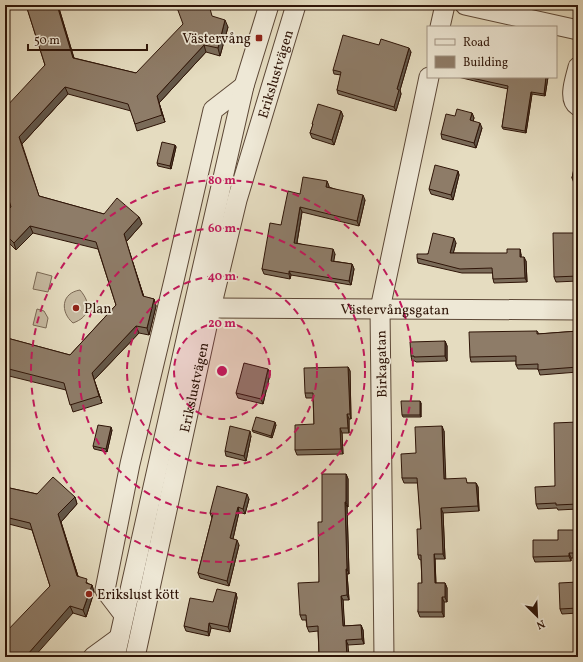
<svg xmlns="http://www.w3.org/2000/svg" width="583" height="662" viewBox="0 0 583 662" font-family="Vollkorn,serif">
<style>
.green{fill:#c6baa1;stroke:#7a6854}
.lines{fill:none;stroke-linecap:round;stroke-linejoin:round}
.minor-casing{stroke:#5c4736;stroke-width:21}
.minor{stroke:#eee8d6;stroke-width:19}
.wall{fill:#7a6b59;stroke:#2f1508}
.shaded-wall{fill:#635749;stroke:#2f1508}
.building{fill:#8e7c68;stroke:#2f1508}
.ring{fill:none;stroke:#c2185b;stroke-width:2;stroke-dasharray:7 5}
.poi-dot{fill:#8f2418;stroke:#eee8d6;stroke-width:1.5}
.labels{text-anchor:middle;stroke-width:3.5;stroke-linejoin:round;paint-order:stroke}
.poi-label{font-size:14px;fill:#2f1508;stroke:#eee8d6;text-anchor:start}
.street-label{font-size:14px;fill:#2f1508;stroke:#eee8d6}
.centre{fill:#c2185b;stroke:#eee8d6;stroke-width:2}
.ring-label{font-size:12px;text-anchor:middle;font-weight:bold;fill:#c2185b;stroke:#eee8d6;stroke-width:3.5;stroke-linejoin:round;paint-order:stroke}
</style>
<rect width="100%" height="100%" fill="#e5dcc0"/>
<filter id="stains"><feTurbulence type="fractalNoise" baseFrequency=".005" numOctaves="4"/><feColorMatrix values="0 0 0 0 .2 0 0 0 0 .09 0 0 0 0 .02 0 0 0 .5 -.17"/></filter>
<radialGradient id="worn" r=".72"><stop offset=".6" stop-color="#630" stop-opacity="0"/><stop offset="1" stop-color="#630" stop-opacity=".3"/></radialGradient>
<!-- green -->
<g class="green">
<polygon points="37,272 52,276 48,292 33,289"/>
<path d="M 80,290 C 92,304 90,317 73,323 C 60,312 61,293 80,290 Z"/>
<polygon points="37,309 44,311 48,318 46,328 33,325"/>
</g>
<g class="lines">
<!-- minor casing -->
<g class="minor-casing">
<g id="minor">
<polyline points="465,5 578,30"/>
<polyline points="440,27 445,5"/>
<path d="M 578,67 C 576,77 567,99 578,106"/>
<path id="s1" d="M 211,308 L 578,310"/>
<polyline points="124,615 105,590 130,464 175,276 213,110 244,86"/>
<polyline points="93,657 119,638"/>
<polyline points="115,657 190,322 244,86 269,5"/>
<path id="s2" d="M 135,657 L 211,308 L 237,200 L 296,5"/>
<polyline points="384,657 380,309 429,77"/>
</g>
</g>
<!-- minor -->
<use href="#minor" class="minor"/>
</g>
<!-- wall -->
<g class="wall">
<polygon points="14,5 58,5 74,58 136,73 213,17 228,27 220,56 206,52 159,103 165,122 137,131 131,111 68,94 22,144 39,196 104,214 139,217 142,224 126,242 144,297 154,299 156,306 149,335 139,333 94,380 102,403 73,412 66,390 5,375 5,331 7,338 70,355 116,305 98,249 33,233 16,250 5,239 5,212 11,207 5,187 45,65 27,8"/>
<polygon points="379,45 411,52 400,90 401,94 396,111 338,94 337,90 341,75 334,74 333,70"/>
<polygon points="458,77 548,77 545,96 532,94 526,133 503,129 502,127 508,89"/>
<polygon points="341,111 343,116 334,145 312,138 310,133 313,125 312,124"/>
<polygon points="472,113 474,118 473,121 482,128 476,148 442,139 441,134 455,116"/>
<polygon points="175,145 176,147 171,169 158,166 157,163"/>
<polygon points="578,153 578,183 574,183 572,178"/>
<polygon points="458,171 459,175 453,200 431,194 429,189"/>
<polygon points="327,181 329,187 365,200 359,226 302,212 297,243 335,254 333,261 352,264 354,269 351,285 291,275 290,279 264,274 262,269 281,225 300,194"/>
<polygon points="578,238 578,281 556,282 554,277"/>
<polygon points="456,243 453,253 521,254 521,257 526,261 527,282 494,283 493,279 493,273 462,273 418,263 417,258"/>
<polygon points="537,331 539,334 578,331 578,372 540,375 538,369 518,369 516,365 516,361 471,362 470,357"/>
<polygon points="445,341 447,346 447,361 416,362 415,361 412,361 411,356"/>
<polygon points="348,367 350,371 351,419 349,419 349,433 342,433 343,454 297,455 295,450 314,424 313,398 306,398 305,393"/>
<polygon points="270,374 263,404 238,398 236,393"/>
<polygon points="421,403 421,417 403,417 402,415"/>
<polygon points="578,422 578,509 558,510 557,508 538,509 536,504 555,486"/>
<polygon points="276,425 272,438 253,432 252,430"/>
<polygon points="112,430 107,452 94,449 93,446"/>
<polygon points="444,431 445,479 468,483 476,483 478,487 479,511 443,513 445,559 435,559 436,583 445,583 447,588 447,602 444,602 444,617 420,617 418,612 422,583 421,560 419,559 418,555 421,529 418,483 404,483 402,478 416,453"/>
<polygon points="251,436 246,461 226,456 225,451"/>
<polygon points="346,474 348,479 348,507 347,507 349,574 347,574 349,600 343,600 344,626 361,625 363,630 364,644 348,645 319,653 318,631 309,632 307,627 306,620 302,620 300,615 319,582 322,522"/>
<polygon points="5,487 37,494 75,497 77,504 61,522 78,576 89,584 92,585 94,592 86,617 73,613 50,586 32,530 5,523"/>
<polygon points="249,499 245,514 239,512 233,539 239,545 229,586 200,578 198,573 212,518 210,513"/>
<polygon points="578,530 578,558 571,558 571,561 535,562 533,557 558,540"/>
<polygon points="578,582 578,613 562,614 560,609"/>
<polygon points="236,593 237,598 230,632 211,628 209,636 186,631 184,626 213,602"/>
</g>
<!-- shaded-wall -->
<g class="shaded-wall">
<polygon points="57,5 58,5 76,65 73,58"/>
<polygon points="225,20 228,27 220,56 218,48"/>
<polygon points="204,45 206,52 159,103 165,122 157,96"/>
<polygon points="409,48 411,52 400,90 401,94 396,111 394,107 397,89"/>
<polygon points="546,77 548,77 545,96 544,94"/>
<polygon points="65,87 68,94 22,144 19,137"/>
<polygon points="531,92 532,94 526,133 525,131"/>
<polygon points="341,111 343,116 334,145 332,140"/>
<polygon points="472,113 474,118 472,125 470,120"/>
<polygon points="480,123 482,128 476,148 474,143"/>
<polygon points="175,145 176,147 171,169 170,166"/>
<polygon points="458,171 459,175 453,200 451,195"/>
<polygon points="327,181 329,186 328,192 326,187"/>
<polygon points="363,195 365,200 359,226 357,221"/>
<polygon points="300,207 302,212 296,248 294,243"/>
<polygon points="139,217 142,224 126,242 146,304 124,234"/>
<polygon points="30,226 33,233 16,250 14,243"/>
<polygon points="454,238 456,243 452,258 450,253"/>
<polygon points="333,249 335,254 333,266 331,261"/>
<polygon points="520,249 521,254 521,261 520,257"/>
<polygon points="524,257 526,261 527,282 525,278"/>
<polygon points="352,264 354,269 351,285 349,281"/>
<polygon points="289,271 291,275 290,279 289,274"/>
<polygon points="154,299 156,306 149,335 147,328"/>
<polygon points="136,326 139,333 94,380 102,403 92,373"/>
<polygon points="445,341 447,346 447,361 445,356"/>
<polygon points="348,367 350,371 351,419 350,414"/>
<polygon points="268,369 270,374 263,404 261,399"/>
<polygon points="420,401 421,403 421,417 420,415"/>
<polygon points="347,414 349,419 349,433 348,428"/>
<polygon points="275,422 276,425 272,438 271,436"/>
<polygon points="442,426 444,431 446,484 444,479"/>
<polygon points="111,427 112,430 107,452 106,449"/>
<polygon points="340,428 342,433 343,454 341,449"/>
<polygon points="250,431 251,436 246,461 244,456"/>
<polygon points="346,474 348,479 348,507 346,502"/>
<polygon points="476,483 478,487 479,511 478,506"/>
<polygon points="247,494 249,499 245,514 243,509"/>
<polygon points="75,497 77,504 61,522 80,583 58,514"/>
<polygon points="345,502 347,507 349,574 347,569"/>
<polygon points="238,507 239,512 232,543 230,538"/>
<polygon points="441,508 443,513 445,559 443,554"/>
<polygon points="237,540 239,545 229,586 227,581"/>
<polygon points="569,553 571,558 571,561 569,556"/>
<polygon points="434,554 435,559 436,588 435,583"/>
<polygon points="346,569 347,574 349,600 347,595"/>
<polygon points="445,583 447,588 447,602 445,597"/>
<polygon points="92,585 94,592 86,617 83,610"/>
<polygon points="236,593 237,598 230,632 228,627"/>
<polygon points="341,596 343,600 345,631 343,626"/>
<polygon points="442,597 444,602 444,617 442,612"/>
<polygon points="70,606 73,613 34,657 28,657 27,655"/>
<polygon points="209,623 211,628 209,636 208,632"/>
<polygon points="361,625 363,630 364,644 362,639"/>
<polygon points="346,640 348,645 349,657 347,657"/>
</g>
<!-- building -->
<g class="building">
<polygon points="26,5 57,5 73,58 136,73 183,24 176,5 209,5 212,16 225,20 218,48 204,45 157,96 162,115 135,124 128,104 65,87 19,137 39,196 104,214 117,198 139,217 124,234 143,296 154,299 147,328 136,326 92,373 99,396 70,405 64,383 5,368 5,331 7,338 70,355 116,305 96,242 30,226 14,243 5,234 5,212 11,207 5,187 5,108 45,65"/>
<polygon points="343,35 379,45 381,39 409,48 397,89 399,90 394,107 337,90 341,72 333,70"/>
<polygon points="467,77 546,77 544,94 531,92 525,131 502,127 508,86"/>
<polygon points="318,104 341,111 332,140 310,133 313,124 312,124"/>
<polygon points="457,109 472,113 470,120 480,123 474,143 441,134 446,114 455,116"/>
<polygon points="162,142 175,145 170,166 157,163"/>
<polygon points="577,153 578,153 578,179 572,178"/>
<polygon points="435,165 458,171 451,195 429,189"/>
<polygon points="303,177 327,181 326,187 363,195 357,221 300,207 294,243 333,249 331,261 352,264 349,281 289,271 289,274 262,269 270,223 281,225 288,191 300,194"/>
<polygon points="433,233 454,238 450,253 507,253 507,249 520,249 520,257 524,257 525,278 493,279 492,268 460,269 417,258 417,254 428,254"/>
<polygon points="553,233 576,233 576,238 578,238 578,276 554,277"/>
<polygon points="537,331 537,334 578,331 578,367 538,370 538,364 516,365 516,356 470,357 469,332"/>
<polygon points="445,341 445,356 414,357 414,356 411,356 410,342"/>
<polygon points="244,363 268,369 261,399 236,393"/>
<polygon points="348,367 350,414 347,414 348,428 340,428 341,449 295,450 295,425 314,424 313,393 305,393 304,368"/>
<polygon points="401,401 420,401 420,415 402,415"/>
<polygon points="256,417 275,422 271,436 252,430"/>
<polygon points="578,422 578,504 556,505 556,503 536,504 535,487 555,486 554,423"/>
<polygon points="98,425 111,427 106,449 93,446"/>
<polygon points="230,426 250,431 244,456 225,451"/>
<polygon points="442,426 444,479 466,478 467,483 476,483 478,506 441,508 443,554 434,554 435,583 445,583 445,597 442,597 442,612 418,612 418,583 422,583 421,555 418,555 417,529 421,529 417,478 402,478 401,454 416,453 415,427"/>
<polygon points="322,474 346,474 346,502 345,502 347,569 346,569 347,595 341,596 343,626 361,625 362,639 346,640 347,657 307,657 307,653 319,653 318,626 307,627 306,615 300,615 298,583 319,582 318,522 322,522"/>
<polygon points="53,477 75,497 58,514 77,576 87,579 86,583 92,585 83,610 70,606 27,655 28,657 5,657 5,633 50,586 30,523 5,517 5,487 37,494"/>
<polygon points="217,486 247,494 243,509 238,507 230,538 237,540 227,581 198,573 213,514 210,513"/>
<polygon points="558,530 578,530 578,553 569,553 569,556 533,557 533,540 558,540"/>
<polygon points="578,582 578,608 560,609 559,583"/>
<polygon points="217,589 236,593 228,627 209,623 208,632 184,626 190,598 213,602"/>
</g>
<!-- distance rings -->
<circle cx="222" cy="371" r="48" fill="#c2185b" fill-opacity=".12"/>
<g class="ring">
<circle cx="222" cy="371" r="48"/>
<circle cx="222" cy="371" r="95"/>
<circle cx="222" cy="371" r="143"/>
<circle cx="222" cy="371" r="191"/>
</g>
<!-- markers -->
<g class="poi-dot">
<rect x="255" y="34" width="8" height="8" rx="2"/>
<circle cx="76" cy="308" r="4"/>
<circle cx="89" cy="594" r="4"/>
</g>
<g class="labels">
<!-- poi labels -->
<g class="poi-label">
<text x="251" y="43" text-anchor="end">Västervång</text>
<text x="84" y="313">Plan</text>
<text x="97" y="599">Erikslust kött</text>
</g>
<!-- street labels -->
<g class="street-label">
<text dy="5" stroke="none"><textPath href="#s2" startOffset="600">Erikslustvägen</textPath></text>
<text dy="5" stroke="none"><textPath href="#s1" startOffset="184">Västervångsgatan</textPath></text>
<text transform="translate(381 364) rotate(-91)" y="5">Birkagatan</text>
<text dy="5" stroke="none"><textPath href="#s2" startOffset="276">Erikslustvägen</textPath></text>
</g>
</g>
<circle cx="222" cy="371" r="6" class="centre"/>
<g class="ring-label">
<text x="222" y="184">80 m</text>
<text x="222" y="232">60 m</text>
<text x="222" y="280">40 m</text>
<text x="222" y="327">20 m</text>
</g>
<!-- margin -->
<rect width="583" height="662" fill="none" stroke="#e5dcc0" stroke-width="20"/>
<rect x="6" y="6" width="571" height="650" fill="none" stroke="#2f1508" stroke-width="2"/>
<rect x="10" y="10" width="563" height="642" fill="none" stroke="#2f1508"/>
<!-- legend -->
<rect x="427" y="26" width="130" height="52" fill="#eee8d6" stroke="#a29484"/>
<rect x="435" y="39" width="20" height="6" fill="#eee8d6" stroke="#a29484"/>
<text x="463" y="46" font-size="12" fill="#2f1508">Road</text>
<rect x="435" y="56" width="20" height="12" fill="#8e7c68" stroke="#a29484"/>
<text x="463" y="66" font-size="12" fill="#2f1508">Building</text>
<!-- north arrow -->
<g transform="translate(537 616) rotate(156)" stroke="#eee8d6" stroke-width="3" paint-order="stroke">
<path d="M0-3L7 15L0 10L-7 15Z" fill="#2f1508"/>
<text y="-6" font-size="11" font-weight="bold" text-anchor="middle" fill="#2f1508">N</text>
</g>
<!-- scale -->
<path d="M28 44v6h119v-6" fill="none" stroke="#2f1508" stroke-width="2"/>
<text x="34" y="44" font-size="12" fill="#2f1508" stroke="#eee8d6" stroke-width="3" paint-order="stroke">50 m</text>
<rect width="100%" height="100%" filter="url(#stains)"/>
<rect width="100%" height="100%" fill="url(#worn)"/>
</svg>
